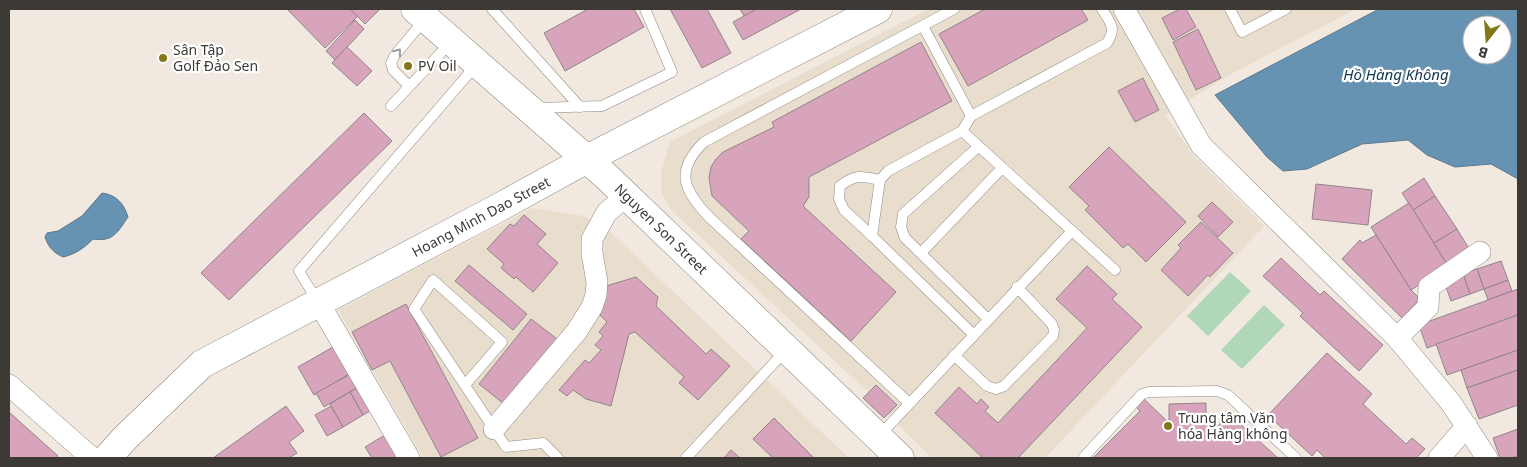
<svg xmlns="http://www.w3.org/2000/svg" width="1527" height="467" viewBox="0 0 1527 467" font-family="'Noto Sans',sans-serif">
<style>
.built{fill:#e9dece}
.green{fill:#b1d7b9}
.water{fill:#6793b2;stroke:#5a788d;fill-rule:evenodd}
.building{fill:#d8a4bb;stroke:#91858a}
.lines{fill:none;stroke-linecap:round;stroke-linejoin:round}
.lane-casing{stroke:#8f887f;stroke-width:11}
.street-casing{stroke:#8f887f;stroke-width:22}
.secondary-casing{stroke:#8f887f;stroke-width:29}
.lane{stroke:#fff;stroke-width:10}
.street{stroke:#fff;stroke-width:21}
.secondary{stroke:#fff;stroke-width:28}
.oneway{stroke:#9e9c9a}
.poi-dot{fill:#82771a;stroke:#fff;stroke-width:2}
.labels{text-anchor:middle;stroke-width:4.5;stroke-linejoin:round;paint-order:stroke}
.poi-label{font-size:14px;fill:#3d3a36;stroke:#fff;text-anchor:start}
.street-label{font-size:14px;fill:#3d3a36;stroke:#fff}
.water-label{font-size:15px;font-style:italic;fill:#12374e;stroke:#fff}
</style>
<rect width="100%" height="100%" fill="#f1e9df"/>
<!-- built -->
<g class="built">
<polygon points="928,9 1356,9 1233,73 1165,115 1194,156 1264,226 1045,458 932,458 888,415 884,418 863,398 868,392 671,210 662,193 661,173 670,142"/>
<polygon points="532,208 584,216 604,226 849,458 423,458 338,310"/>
</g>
<!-- green -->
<g class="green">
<polygon points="1230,272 1251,291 1208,336 1187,316"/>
<polygon points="1264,305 1285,325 1242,369 1221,350"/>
</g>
<!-- water -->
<g class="water">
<path d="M 1379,9 L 1518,9 L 1518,179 L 1491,164 L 1455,167 L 1427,155 L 1408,140 L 1362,144 L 1307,169 L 1283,171 L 1267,157 L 1215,95 ZM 1472,25 L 1502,25 L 1502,55 L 1472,55 Z"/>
<path d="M 102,193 C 117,195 124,204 128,217 C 117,233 113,242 93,239 C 84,248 76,254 63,257 C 54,253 48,247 45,237 L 47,233 L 58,231 L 82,216 Z"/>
</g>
<!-- building -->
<g class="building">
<polygon points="287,9 350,9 358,16 325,48"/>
<polygon points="350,9 380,9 365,24"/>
<polygon points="588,9 634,9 644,27 565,71 544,33"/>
<polygon points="670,9 707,9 731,53 702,68"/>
<polygon points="740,9 757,9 744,16"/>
<polygon points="757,9 801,9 743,40 733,22"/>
<polygon points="985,9 1081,9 1088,20 968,86 939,34"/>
<polygon points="1180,9 1186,9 1196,27 1173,40 1162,18"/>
<polygon points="355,20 364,29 335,60 326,51"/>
<polygon points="1198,29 1221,78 1196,90 1173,42"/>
<polygon points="921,42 952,101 809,177 809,197 803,206 896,292 851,341 741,239 749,231 712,196 709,178 711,167 716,159 723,152 774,127 772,122"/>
<polygon points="347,47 372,71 357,86 332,63"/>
<polygon points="1143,78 1159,110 1135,122 1118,91"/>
<polygon points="364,113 392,141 229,300 201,273"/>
<polygon points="1109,147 1186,222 1146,262 1128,244 1123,248 1085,210 1089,206 1069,187"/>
<polygon points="1424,178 1435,196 1413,210 1402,193"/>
<polygon points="1316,184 1372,190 1368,225 1312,219"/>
<polygon points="1435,196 1457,229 1434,243 1413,210"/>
<polygon points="1212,202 1233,222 1218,237 1198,216"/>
<polygon points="1409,203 1448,266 1411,290 1371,227"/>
<polygon points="524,215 546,234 537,244 558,263 533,292 516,277 514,279 501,268 504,264 487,249 510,224 514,226"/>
<polygon points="1201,222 1233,253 1210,277 1208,275 1188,296 1161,270 1181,248 1178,245"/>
<polygon points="1457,229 1471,252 1448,266 1434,243"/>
<polygon points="1376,235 1411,290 1420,299 1402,318 1342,259 1360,240 1362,243"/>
<polygon points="1281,258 1320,295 1324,291 1383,345 1359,371 1300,316 1303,313 1263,276"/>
<polygon points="1501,261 1508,280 1484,289 1477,269"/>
<polygon points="469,265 527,314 513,330 455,281"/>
<polygon points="1087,266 1117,294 1112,299 1142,327 1018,458 983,458 935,413 959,387 977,404 981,399 989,407 985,411 998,423 1087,328 1056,299"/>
<polygon points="1477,269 1484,289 1470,294 1463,274"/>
<polygon points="1463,274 1470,294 1451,301 1444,281"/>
<polygon points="636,277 658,297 656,306 706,354 711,349 730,366 698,400 679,383 684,377 635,332 629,334 611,406 586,399 573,390 567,396 559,390 585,360 589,363 601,350 595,345 603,336 599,332 607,322 600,315 606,286"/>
<polygon points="1508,280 1512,291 1488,300 1484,289"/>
<polygon points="1518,289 1518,315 1427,348 1419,325"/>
<polygon points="406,304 478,438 441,457 390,361 372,370 352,332"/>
<polygon points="1518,315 1518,350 1447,375 1436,344"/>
<polygon points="531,319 557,339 504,404 479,384"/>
<polygon points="333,347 349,374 314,395 298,367"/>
<polygon points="1518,350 1518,370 1467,388 1461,370"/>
<polygon points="1327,353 1372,394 1363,404 1406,444 1412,438 1425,449 1416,458 1325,458 1317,450 1312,456 1268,415"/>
<polygon points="1518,370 1518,405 1479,419 1467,388"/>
<polygon points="356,371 363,384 324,407 316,393"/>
<polygon points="363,384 377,407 363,415 350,392"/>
<polygon points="876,385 897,405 884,418 863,398"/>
<polygon points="350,392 363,415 343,427 330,404"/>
<polygon points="1144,399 1169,423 1169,404 1206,403 1206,422 1215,429 1229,414 1278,458 1093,458 1140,411 1136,407"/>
<polygon points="286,406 304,431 289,442 297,453 289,458 213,458"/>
<polygon points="331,406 343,427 327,436 315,415"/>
<polygon points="9,412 58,456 56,458 9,458"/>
<polygon points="774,418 814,458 773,458 753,439"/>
<polygon points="1518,429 1518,457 1500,458 1493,438"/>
<polygon points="390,432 406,458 372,458 365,447"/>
<polygon points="731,450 740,458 724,458"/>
</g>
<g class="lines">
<!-- lane casing -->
<g class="lane-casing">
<g id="lane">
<polyline points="492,9 580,107"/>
<polyline points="1230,9 1242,32 1286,9"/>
<polyline points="923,26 971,116"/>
<polyline points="409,86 393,70 391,63 395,55 426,18"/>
<polyline points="391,106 451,42"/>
<polyline points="536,108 602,106 672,72 645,9"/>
<polyline points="962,131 1115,270"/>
<polyline points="978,147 903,214 901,227 905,238 988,319"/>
<path d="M 872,236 L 844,210 L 839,199 L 840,186 C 856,174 862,176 880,180"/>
<polyline points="921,253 1002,168"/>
<polyline points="318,302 299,271 477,64"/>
<path d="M 973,334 L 872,236 L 880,180 L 888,171 L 962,131 L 971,116 L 1107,43 C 1117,27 1110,23 1102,9"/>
<polyline points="954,355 987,386 996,389 1004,386 1053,336 1054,330 1052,324 1017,287"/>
<polyline points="465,385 502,342 433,280 414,309 506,447 543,443 558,458"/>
<path d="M 909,403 L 709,217 C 684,191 674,171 704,142 L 954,9"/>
<polyline points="879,436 1072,231"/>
<polyline points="686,458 786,350"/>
<polyline points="1083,458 1142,394 1149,392 1217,391 1228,395 1296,458"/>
</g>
</g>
<!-- street casing -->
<g class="street-casing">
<g id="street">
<polyline points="1124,9 1201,145 1397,338 1451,403 1487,458"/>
<polyline points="319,303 409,458"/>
<polyline points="1397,338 1428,307 1429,287 1480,252"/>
<polyline points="9,385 92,458"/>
<polyline points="494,429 577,331 592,307 596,295 597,282 592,253 592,239 607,212 627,196"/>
<polyline points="1439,458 1467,426"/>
</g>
</g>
<!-- secondary casing -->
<g class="secondary-casing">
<g id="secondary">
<polyline points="415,9 607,177 900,458"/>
<polyline points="107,458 125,438 202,364 498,208 587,159 878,9"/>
</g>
</g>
<!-- lane -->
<use href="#lane" class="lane"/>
<!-- street -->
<use href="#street" class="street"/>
<!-- secondary -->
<use href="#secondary" class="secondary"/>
</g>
<!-- one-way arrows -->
<defs><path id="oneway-chevron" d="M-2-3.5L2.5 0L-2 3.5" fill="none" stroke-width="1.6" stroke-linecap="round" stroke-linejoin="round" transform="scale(1.25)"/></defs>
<use class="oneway" href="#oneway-chevron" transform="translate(398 52) rotate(-52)"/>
<!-- markers -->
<g class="poi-dot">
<circle cx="163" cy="58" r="5"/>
<circle cx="408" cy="66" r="5"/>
<circle cx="1168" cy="426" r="5"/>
</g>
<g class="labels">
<!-- poi labels -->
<g class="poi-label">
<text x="173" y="55">Sân Tập<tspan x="173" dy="16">Golf Đảo Sen</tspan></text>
<text x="418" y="71">PV Oil</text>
<text x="1178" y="423">Trung tâm Văn<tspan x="1178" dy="16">hóa Hàng không</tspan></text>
</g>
<!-- street labels -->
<g class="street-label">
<text transform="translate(481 217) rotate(-28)" y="5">Hoang Minh Dao Street</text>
<text transform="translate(661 229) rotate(44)" y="5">Nguyen Son Street</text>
</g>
<!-- water labels -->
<g class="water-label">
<text x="1396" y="80">Hồ Hàng Không</text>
</g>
</g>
<!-- border -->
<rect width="1527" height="467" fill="none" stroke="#3d3a36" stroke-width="20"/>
<!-- north arrow -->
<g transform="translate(1487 40) rotate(197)"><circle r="24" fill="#ffffff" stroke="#b1b0af"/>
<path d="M0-4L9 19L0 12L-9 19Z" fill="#82771a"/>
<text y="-8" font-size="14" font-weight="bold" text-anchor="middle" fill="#3d3a36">B</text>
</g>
</svg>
